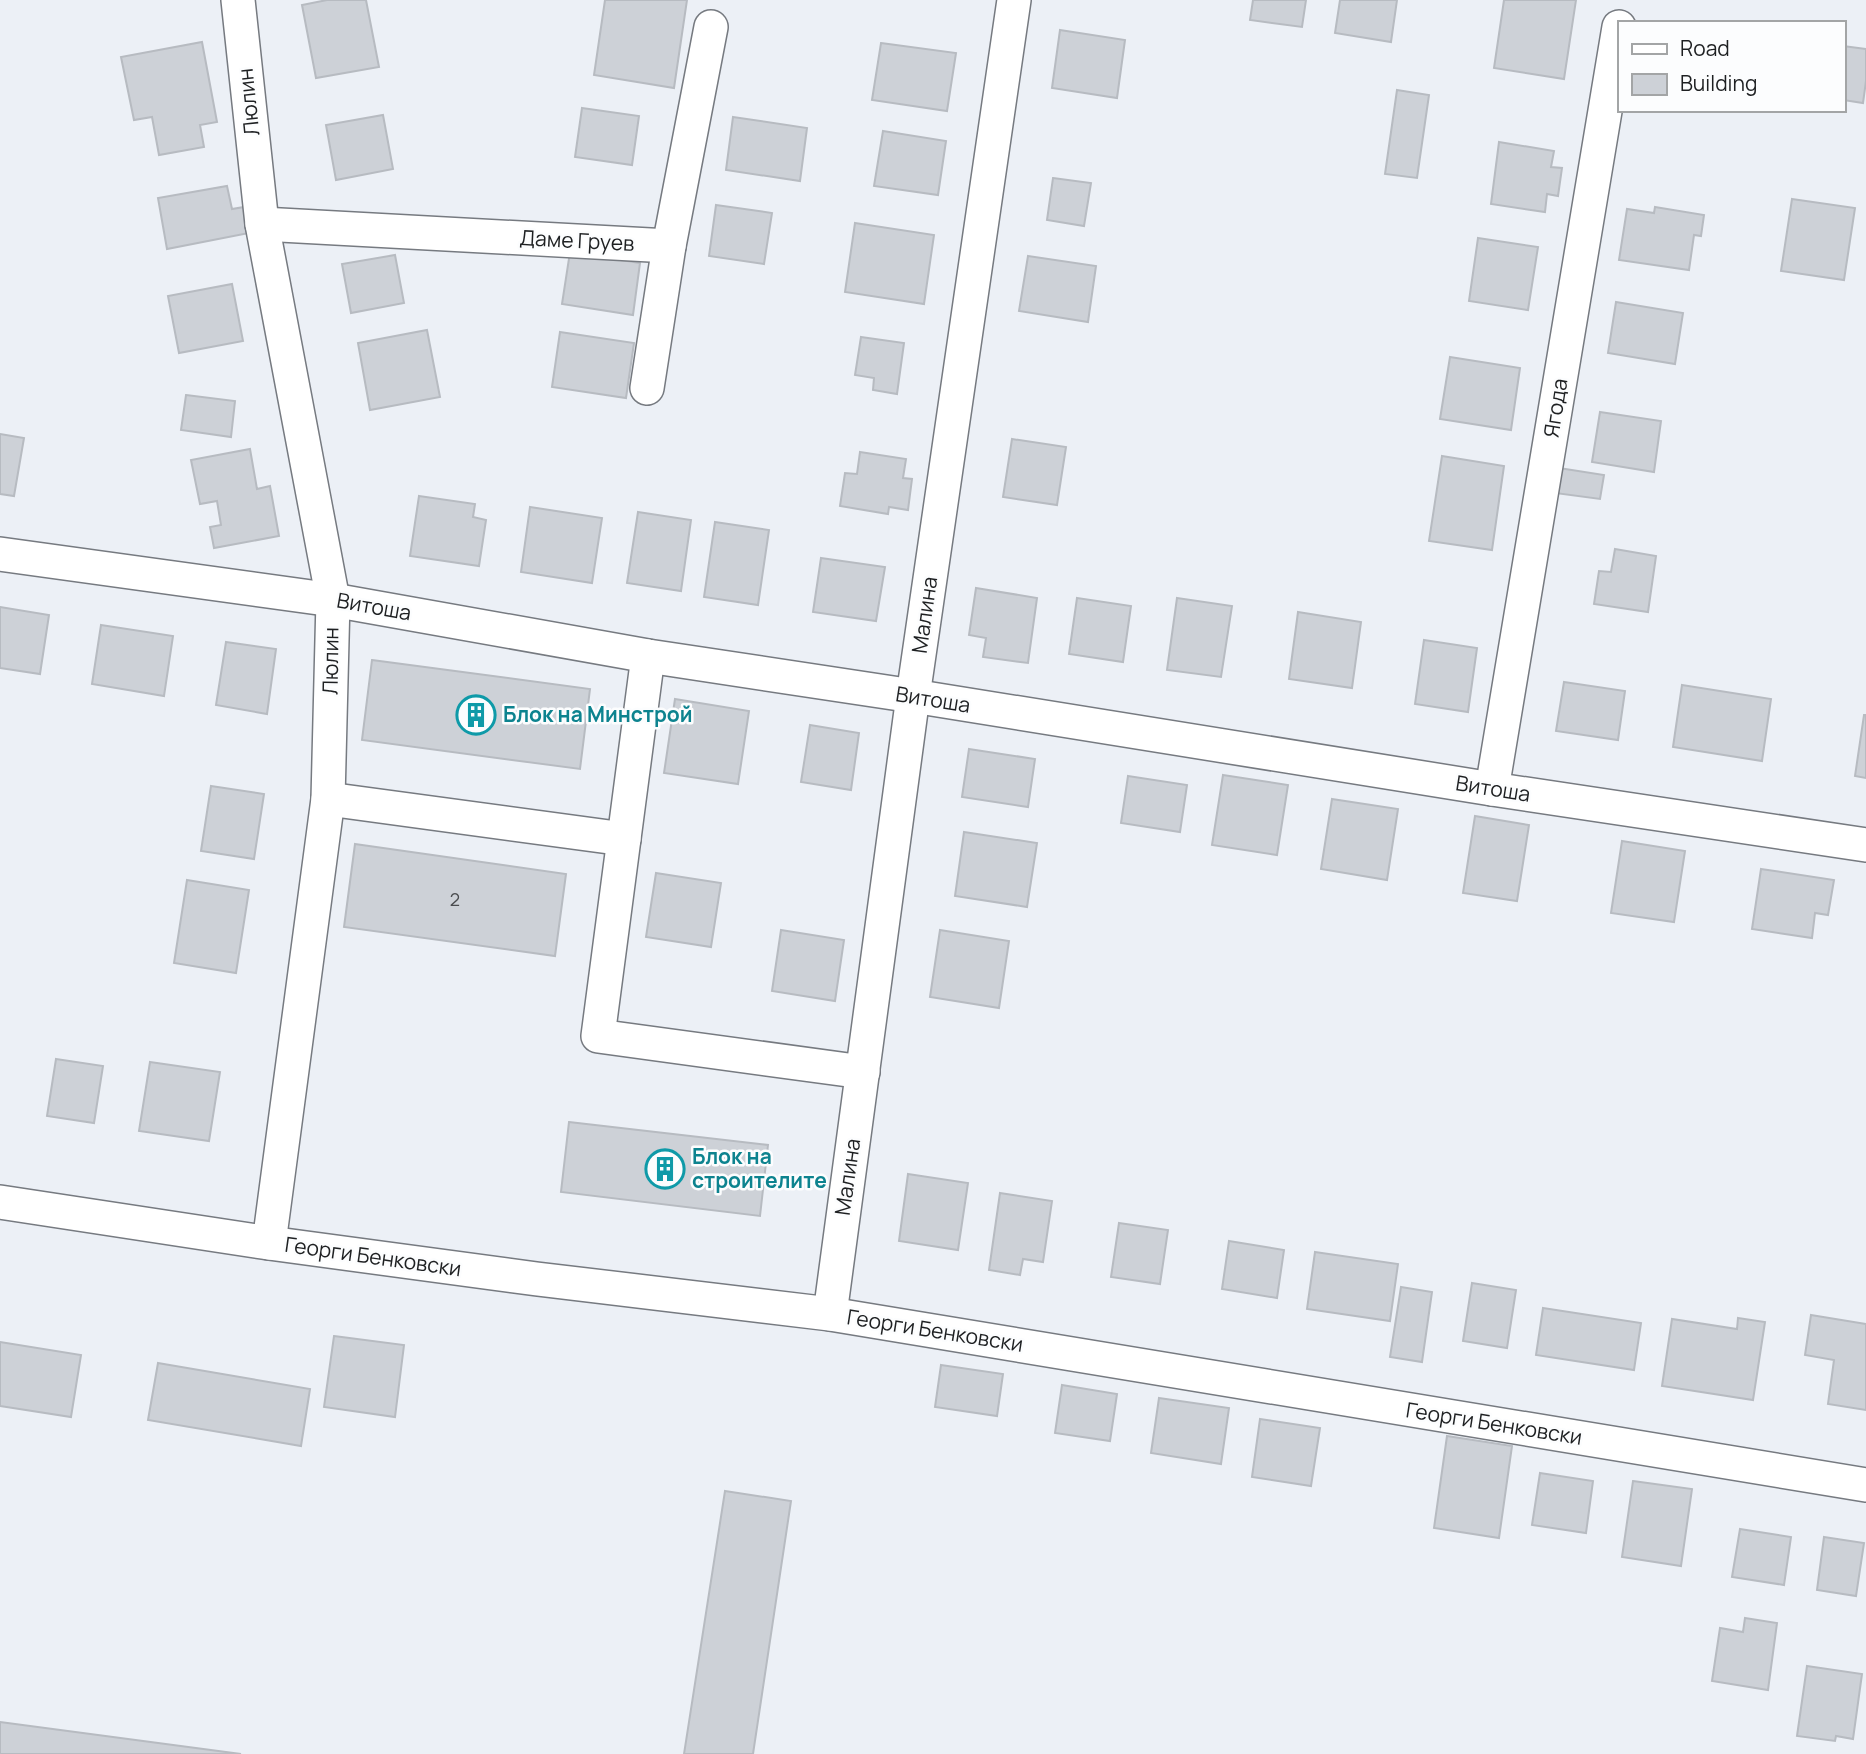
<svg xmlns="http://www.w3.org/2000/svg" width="1866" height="1754" viewBox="0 0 1866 1754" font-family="Manrope,sans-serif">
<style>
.building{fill:#cdd1d7;stroke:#b7bbc1;stroke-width:2}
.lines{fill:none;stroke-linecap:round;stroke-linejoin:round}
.minor-casing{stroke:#767a80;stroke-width:36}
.minor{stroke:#fff;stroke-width:33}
.labels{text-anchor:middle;stroke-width:5;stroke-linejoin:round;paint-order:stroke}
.number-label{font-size:18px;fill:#4a4c4f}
.street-label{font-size:21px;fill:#1e2022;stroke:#fcfdfe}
.culture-label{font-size:21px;font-weight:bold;fill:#0d838f;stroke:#fcfdfe;text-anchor:start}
</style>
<rect width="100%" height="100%" fill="#ecf0f6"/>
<!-- building -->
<g class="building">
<polygon points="327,0 366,0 379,67 316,78 302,5"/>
<polygon points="605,0 687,0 674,88 594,75"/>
<polygon points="1253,0 1306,0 1302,27 1250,20"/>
<polygon points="1340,0 1397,0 1391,42 1335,33"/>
<polygon points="1504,0 1576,0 1564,79 1494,68"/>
<polygon points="1060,30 1125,40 1117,98 1052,88"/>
<polygon points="202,42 217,122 200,125 204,147 159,155 152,117 134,120 121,57"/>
<polygon points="881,43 956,53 947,111 872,100"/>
<polygon points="1843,46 1866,49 1866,81 1863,103 1843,100"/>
<polygon points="1397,90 1429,95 1417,178 1385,174"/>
<polygon points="582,108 639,116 632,165 575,157"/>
<polygon points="383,115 393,169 336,180 326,125"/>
<polygon points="733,117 807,128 800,181 726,170"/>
<polygon points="883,131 946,141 938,195 874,186"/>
<polygon points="1499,142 1554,151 1551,167 1562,168 1558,196 1547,194 1545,212 1491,204"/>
<polygon points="1053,178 1091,183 1084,226 1047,220"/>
<polygon points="227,186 232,209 244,207 249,233 167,249 158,198"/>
<polygon points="1792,199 1855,208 1844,280 1781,271"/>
<polygon points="716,205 772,213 764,264 709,256"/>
<polygon points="1655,207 1704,215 1701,236 1694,235 1689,270 1619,260 1627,209 1654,213"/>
<polygon points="855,223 934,235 924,304 845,292"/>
<polygon points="1478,238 1538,247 1528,310 1469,301"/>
<polygon points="570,252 640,263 633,315 562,304"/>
<polygon points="395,255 404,303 351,313 342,264"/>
<polygon points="1028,256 1096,266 1088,322 1019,311"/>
<polygon points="232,284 243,341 179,353 168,296"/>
<polygon points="1616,302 1683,313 1675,364 1608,353"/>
<polygon points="427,330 440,397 370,410 358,343"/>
<polygon points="560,332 634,343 626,398 552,387"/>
<polygon points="861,337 904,343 897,394 873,390 874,378 855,375"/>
<polygon points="1450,357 1520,368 1511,430 1440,419"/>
<polygon points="186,395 235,401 231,437 181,430"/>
<polygon points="1600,412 1661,421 1654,472 1592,462"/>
<polygon points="0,434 24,438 14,496 0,494"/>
<polygon points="1012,439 1066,447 1057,505 1003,497"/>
<polygon points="250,449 257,489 270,486 279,536 214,548 210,527 221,525 217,501 200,504 191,460"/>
<polygon points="860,452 906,459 903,478 912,479 908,510 889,507 888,514 840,506 845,473 857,474"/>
<polygon points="1442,456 1504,466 1492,550 1429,541"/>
<polygon points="1559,468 1604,475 1600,499 1555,493"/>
<polygon points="419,496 475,504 473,517 486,520 479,566 410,556"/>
<polygon points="530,507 602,518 592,583 521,572"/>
<polygon points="638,512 691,520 681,591 627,583"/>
<polygon points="715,522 769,530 758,605 704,597"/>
<polygon points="1615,549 1656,556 1648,612 1594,604 1599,571 1611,572"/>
<polygon points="821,558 885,567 876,621 813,612"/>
<polygon points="976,588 1037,598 1028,663 983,657 986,638 969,635"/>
<polygon points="1077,598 1131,606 1123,662 1069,654"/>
<polygon points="1177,598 1232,606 1221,677 1167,670"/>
<polygon points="0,607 49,615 40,674 0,668"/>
<polygon points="1298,612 1361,622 1352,688 1289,679"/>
<polygon points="101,625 173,636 164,696 92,684"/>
<polygon points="1424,640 1477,648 1468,712 1415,704"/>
<polygon points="226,642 276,649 267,714 216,705"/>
<polygon points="372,660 590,689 580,769 362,740"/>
<polygon points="1564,682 1625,691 1618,740 1556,731"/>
<polygon points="1682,685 1771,699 1762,761 1673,747"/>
<polygon points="675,699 749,711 738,784 664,773"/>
<polygon points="1864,715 1866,715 1866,778 1855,776"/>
<polygon points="810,725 859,733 851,790 801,782"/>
<polygon points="969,749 1035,759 1028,807 962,797"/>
<polygon points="1223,775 1288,785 1277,855 1212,845"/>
<polygon points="1128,776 1187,785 1180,832 1121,823"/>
<polygon points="211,786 264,794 254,859 201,851"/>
<polygon points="1332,799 1398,809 1387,880 1321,869"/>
<polygon points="1475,816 1529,825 1517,901 1463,893"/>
<polygon points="964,832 1037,843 1027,907 955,896"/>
<polygon points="1622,841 1685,851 1674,922 1611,913"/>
<polygon points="355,844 566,874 555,956 344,927"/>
<polygon points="1761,869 1834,880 1828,915 1815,913 1812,938 1752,929"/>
<polygon points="656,873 721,883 711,947 646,937"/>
<polygon points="187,880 249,890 236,973 174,963"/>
<polygon points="781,930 844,940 835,1001 772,991"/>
<polygon points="940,930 1009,941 999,1008 930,997"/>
<polygon points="56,1059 103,1066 94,1123 47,1116"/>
<polygon points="150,1062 220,1072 209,1141 139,1131"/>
<polygon points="569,1122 768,1145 760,1216 561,1192"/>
<polygon points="908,1174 968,1183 958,1250 899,1241"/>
<polygon points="1000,1193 1052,1201 1043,1262 1023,1259 1020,1275 989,1270"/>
<polygon points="1119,1223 1168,1230 1160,1284 1111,1277"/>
<polygon points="1229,1241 1284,1250 1277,1298 1222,1289"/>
<polygon points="1315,1252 1398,1264 1390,1321 1307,1309"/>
<polygon points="1472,1283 1516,1290 1507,1348 1463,1341"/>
<polygon points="1401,1287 1432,1292 1422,1362 1390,1357"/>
<polygon points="1543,1308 1641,1323 1634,1370 1536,1355"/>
<polygon points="1811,1315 1866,1324 1866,1410 1828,1404 1834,1360 1805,1355"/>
<polygon points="1738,1318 1765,1322 1753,1400 1662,1386 1672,1319 1737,1329"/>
<polygon points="334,1336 404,1345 395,1417 324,1407"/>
<polygon points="0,1342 81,1355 71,1417 0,1406"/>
<polygon points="158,1363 310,1389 301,1446 148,1420"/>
<polygon points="941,1365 1003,1374 997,1416 935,1407"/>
<polygon points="1062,1385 1117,1394 1110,1441 1055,1433"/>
<polygon points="1159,1398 1229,1408 1221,1464 1151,1453"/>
<polygon points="1260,1419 1320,1428 1311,1486 1252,1477"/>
<polygon points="1447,1436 1512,1446 1499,1538 1434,1528"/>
<polygon points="1540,1473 1593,1481 1586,1533 1532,1525"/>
<polygon points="1633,1481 1692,1489 1681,1566 1622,1557"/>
<polygon points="725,1491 791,1501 753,1754 684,1754"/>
<polygon points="1740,1529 1791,1537 1784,1585 1732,1577"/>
<polygon points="1824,1537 1864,1543 1856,1596 1817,1590"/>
<polygon points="1745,1618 1777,1623 1768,1690 1712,1681 1720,1628 1743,1632"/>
<polygon points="1807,1666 1862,1674 1853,1739 1836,1736 1835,1741 1797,1736"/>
<polygon points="0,1722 241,1754 0,1754"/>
</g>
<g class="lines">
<!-- minor casing -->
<g class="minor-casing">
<g id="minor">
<polyline points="238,0 262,224 333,600 328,799 269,1243"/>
<polyline points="262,224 669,246 711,27"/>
<polyline points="647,388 669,246"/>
<polyline points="0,554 333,600 648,656 913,696 1492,789 1866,845"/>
<polyline points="648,656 598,1036 863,1072"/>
<polyline points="1492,789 1619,27"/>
<polyline points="328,799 624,839"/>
<polyline points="0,1202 269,1243 537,1279 830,1314 1866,1485"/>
<polyline points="830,1314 913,696 1014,0"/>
</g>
</g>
<!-- minor -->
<use href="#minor" class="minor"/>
</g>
<!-- icons -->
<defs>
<g id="building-ring" transform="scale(2.0125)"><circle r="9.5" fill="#fcfdfe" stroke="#0f9aa8" stroke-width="1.5"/><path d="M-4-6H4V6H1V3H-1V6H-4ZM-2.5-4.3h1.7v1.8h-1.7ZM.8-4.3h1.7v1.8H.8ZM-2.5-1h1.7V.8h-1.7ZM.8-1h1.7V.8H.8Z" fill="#0f9aa8"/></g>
</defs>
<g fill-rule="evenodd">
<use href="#building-ring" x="476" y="715"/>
<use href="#building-ring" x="665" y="1169"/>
</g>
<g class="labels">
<!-- number labels -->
<g class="number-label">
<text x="455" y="906">2</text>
</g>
<!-- street labels -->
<g class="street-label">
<text transform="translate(249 102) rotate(-96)" y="7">Люлин</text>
<text transform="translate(577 241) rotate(3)" y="7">Даме Груев</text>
<text transform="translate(1556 408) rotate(-81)" y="7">Ягода</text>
<text transform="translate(374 607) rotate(10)" y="7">Витоша</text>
<text transform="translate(925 615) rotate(-82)" y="7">Малина</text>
<text transform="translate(331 661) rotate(-89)" y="7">Люлин</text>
<text transform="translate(933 700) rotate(9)" y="7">Витоша</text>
<text transform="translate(1493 789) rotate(9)" y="7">Витоша</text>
<text transform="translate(848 1177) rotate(-82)" y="7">Малина</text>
<text transform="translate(373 1257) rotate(8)" y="7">Георги Бенковски</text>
<text transform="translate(935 1331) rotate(9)" y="7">Георги Бенковски</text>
<text transform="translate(1494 1424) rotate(9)" y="7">Георги Бенковски</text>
</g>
<!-- culture labels -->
<g class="culture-label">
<text x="503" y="722">Блок на Минстрой</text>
<text x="692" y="1164">Блок на<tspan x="692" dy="24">строителите</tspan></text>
</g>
</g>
<!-- legend -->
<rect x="1618" y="21" width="228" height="91" fill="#fcfdfe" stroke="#a3a5a6" stroke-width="2"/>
<rect x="1632" y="44" width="35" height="10" fill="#ffffff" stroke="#a3a5a6" stroke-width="2"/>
<text x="1680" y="56" font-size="21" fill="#1e2022">Road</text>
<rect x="1632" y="74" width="35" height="21" fill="#cdd1d7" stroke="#a3a5a6" stroke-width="2"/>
<text x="1680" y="91" font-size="21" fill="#1e2022">Building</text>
</svg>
